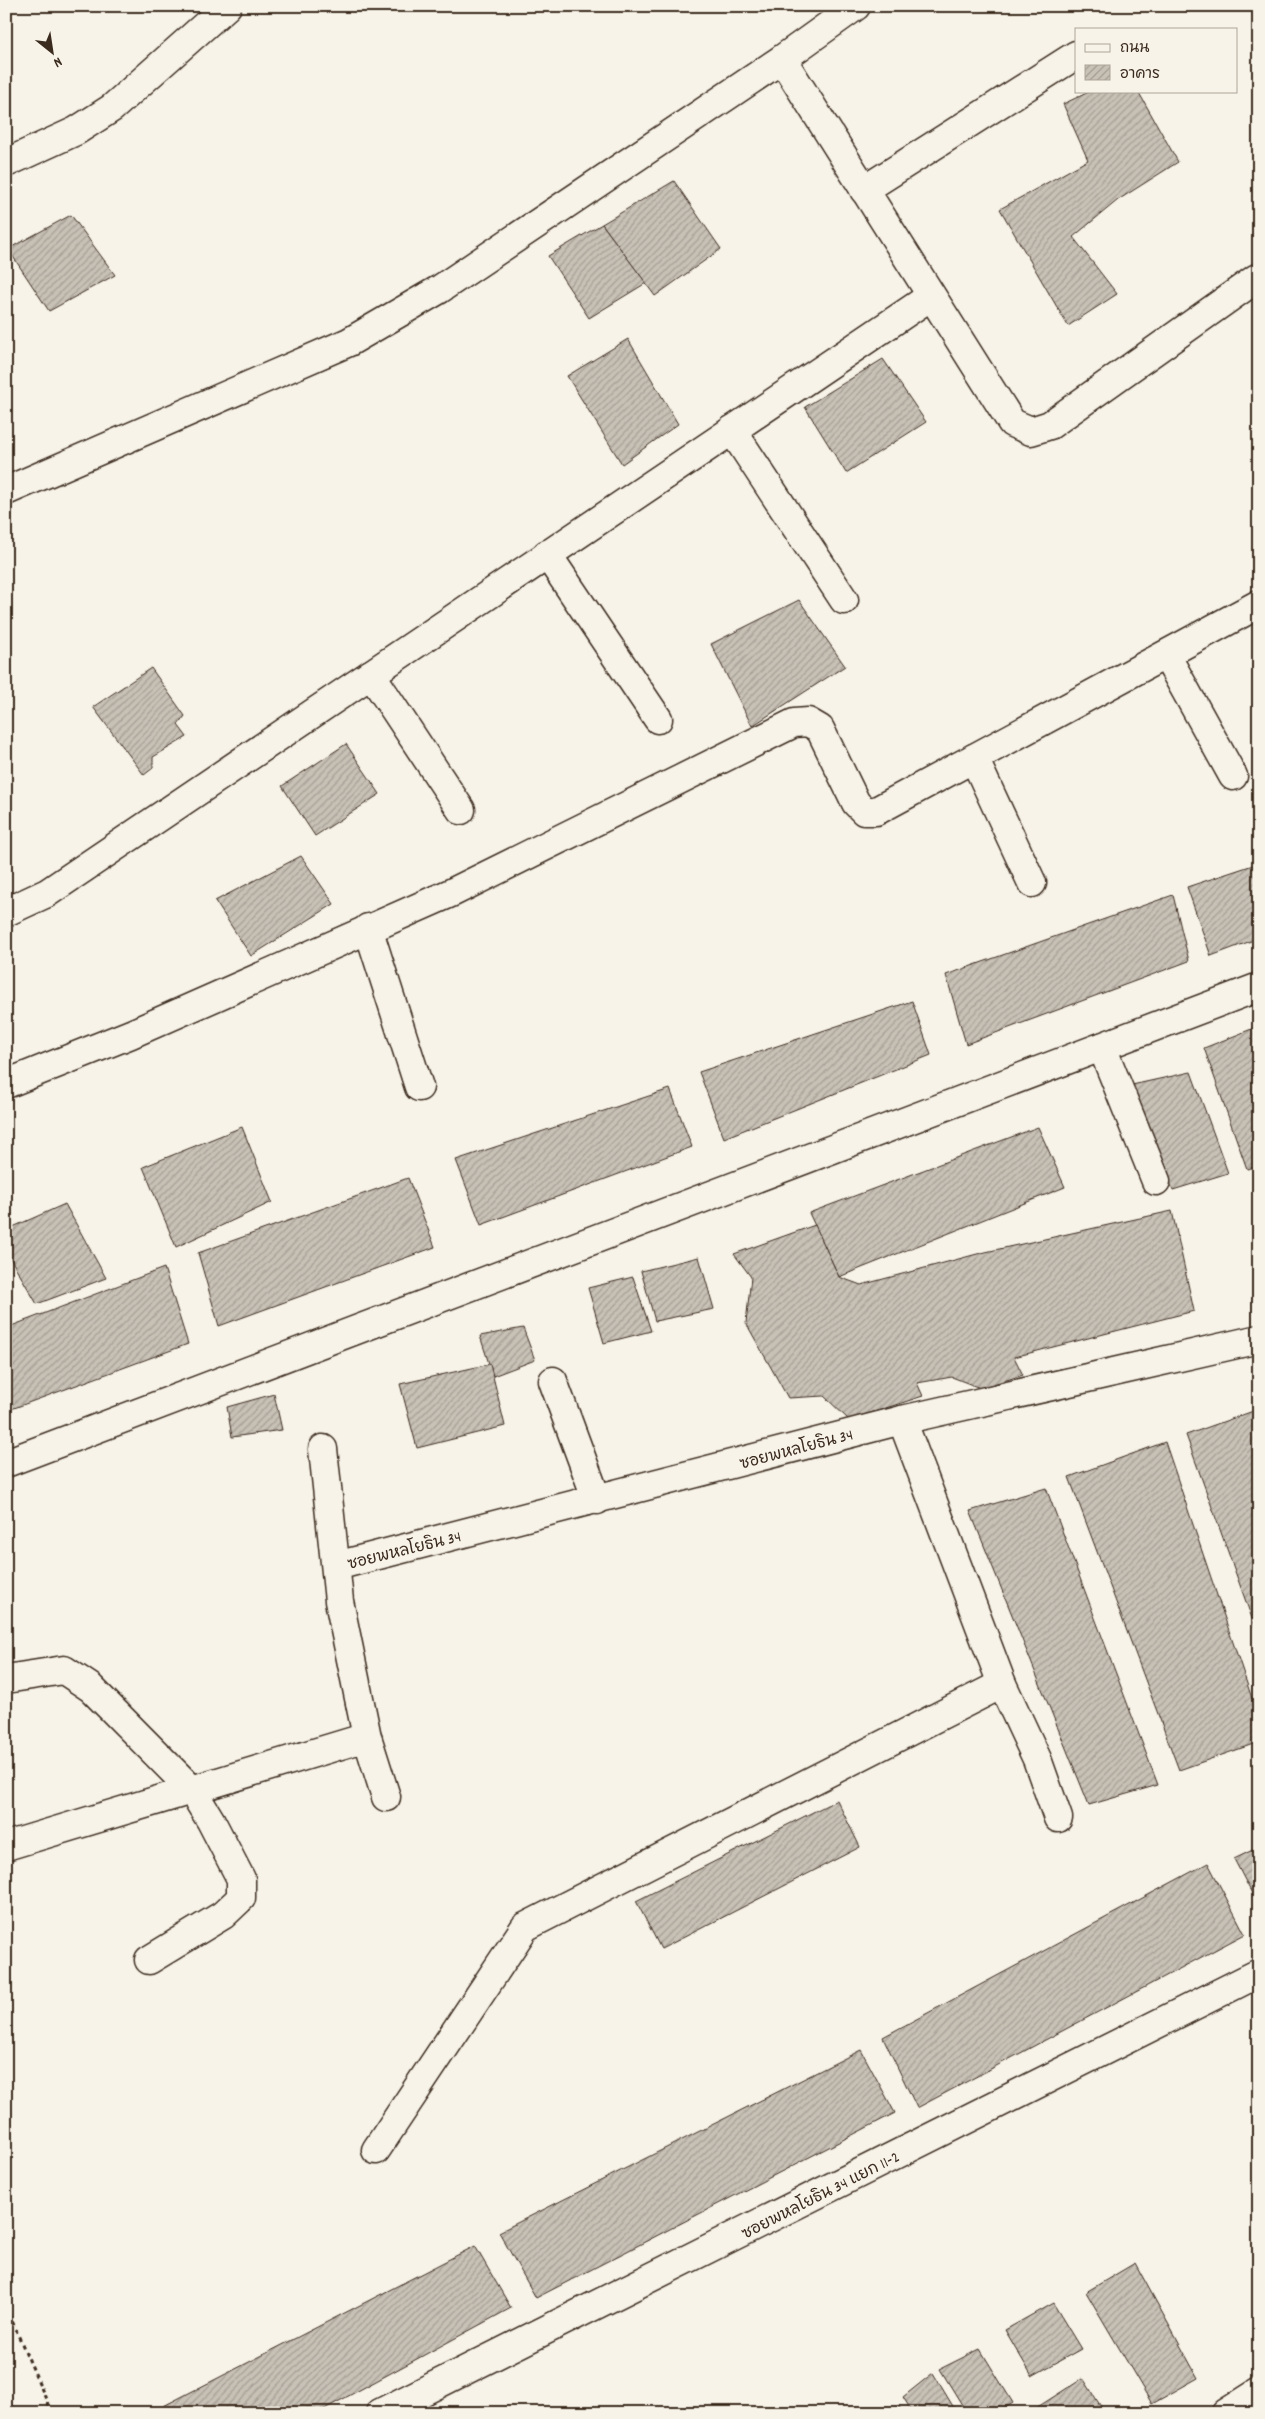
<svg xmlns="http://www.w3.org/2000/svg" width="1265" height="2419" viewBox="0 0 1265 2419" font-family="Dekko,'Playpen Sans Thai',sans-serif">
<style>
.building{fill:url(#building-hatch);stroke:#3b2a1e}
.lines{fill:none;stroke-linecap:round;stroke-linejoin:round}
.minor-casing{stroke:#3b2a1e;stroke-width:31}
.path{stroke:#3b2a1e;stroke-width:3;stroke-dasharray:4 4;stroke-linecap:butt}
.minor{stroke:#f7f3e8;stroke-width:28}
.labels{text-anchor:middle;stroke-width:4;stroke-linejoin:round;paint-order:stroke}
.street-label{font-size:16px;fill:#3b2a1e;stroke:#f7f3e8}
</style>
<defs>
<pattern id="building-hatch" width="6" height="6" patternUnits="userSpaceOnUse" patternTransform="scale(1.25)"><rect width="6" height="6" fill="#c8c1b6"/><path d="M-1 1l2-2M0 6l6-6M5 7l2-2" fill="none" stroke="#a49d93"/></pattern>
</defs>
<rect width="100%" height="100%" fill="#f7f3e8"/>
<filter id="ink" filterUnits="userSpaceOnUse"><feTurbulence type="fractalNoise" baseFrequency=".02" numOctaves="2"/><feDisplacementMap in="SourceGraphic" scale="10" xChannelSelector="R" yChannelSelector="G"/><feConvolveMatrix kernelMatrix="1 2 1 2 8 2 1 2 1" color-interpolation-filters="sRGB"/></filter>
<g filter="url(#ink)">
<!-- building -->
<g class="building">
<polygon points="1091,91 1138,91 1178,162 1118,200 1073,237 1117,294 1068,326 1000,209 1088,160 1063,104"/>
<polygon points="674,181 721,249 655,296 602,224"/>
<polygon points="71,215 115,275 49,311 8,249"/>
<polygon points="602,224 646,283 589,318 548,256"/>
<polygon points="628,339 678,424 622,464 567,376"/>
<polygon points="883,359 926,422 846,473 805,407"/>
<polygon points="799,600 845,666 752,726 711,644"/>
<polygon points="151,668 185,716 178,725 187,737 153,757 153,768 144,775 93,707"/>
<polygon points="346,744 380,794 315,836 282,786"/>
<polygon points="301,856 334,904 251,956 215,901"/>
<polygon points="1259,863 1259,938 1211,956 1187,887"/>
<polygon points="1173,895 1189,961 966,1044 946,975"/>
<polygon points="912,1001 931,1055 724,1138 699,1072"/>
<polygon points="1259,1026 1259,1166 1247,1169 1204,1048"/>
<polygon points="1191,1072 1228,1173 1173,1190 1132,1085"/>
<polygon points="670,1089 692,1147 481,1225 456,1160"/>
<polygon points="242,1127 272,1202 176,1247 143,1167"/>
<polygon points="1038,1127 1065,1187 839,1277 809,1213"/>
<polygon points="408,1178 435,1247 219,1326 198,1253"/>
<polygon points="65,1204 106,1278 37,1304 6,1251 6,1230"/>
<polygon points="1172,1211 1194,1311 1014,1357 1023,1375 980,1388 952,1377 917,1383 923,1396 849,1420 824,1396 788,1398 746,1323 751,1277 734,1254 815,1225 839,1277 861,1285 981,1253"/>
<polygon points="699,1257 714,1309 655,1321 641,1271"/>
<polygon points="164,1268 188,1344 6,1411 6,1328"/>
<polygon points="633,1277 651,1331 604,1343 588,1288"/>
<polygon points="523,1328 535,1360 493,1376 480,1336"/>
<polygon points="490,1364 505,1426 417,1448 400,1384"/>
<polygon points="274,1394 282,1430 232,1437 227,1407"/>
<polygon points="1259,1409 1259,1638 1186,1435"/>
<polygon points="1165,1442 1259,1719 1259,1742 1179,1770 1069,1477"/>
<polygon points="1046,1488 1158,1785 1089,1805 970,1511"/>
<polygon points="837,1800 860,1847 661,1949 636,1901"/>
<polygon points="1259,1847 1259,1907 1234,1859"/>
<polygon points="1208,1863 1245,1934 917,2108 883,2037"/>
<polygon points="861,2050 895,2113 536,2298 499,2232"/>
<polygon points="475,2246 511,2308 317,2413 150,2413"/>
<polygon points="1135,2263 1198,2378 1152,2404 1086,2292"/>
<polygon points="1053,2303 1081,2349 1032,2376 1005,2330"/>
<polygon points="980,2349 1013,2403 997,2413 967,2413 940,2369"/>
<polygon points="933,2373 957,2413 913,2413 903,2397"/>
<polygon points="1083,2378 1105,2413 1034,2413 1033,2410"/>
<polygon points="899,2406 903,2413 887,2413"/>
</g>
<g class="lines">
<!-- minor casing -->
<g class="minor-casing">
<g id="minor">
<polyline points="782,59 1012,423 1031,431 1050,425 1257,278"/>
<polyline points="6,163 76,131 112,108 227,6"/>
<polyline points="864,190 1076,55"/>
<polyline points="732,430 844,600"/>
<polyline points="6,491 349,342 440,289 782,59 856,6"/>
<polyline points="547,554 658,719"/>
<polyline points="1166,655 1233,776"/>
<polyline points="371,674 461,810"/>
<polyline points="974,758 1032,883"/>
<polyline points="6,912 47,893 931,296"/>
<polyline points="368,928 419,1087"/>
<polyline points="1102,1047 1156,1181"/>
<polyline points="6,1084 131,1034 453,892 794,723 808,722 820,729 856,803 864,811 876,811 1259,604"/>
<polyline points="553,1381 597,1500"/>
<polyline points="902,1420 1002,1684 1037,1759 1058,1818"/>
<polyline points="323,1449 339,1601 367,1737 386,1797"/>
<polyline points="6,1463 1259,987"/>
<polyline points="336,1566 902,1420 1259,1339"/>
<polyline points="6,1679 64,1670 91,1688 192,1790 211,1821 241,1879 241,1898 223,1915 149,1960"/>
<polyline points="6,1846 367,1737"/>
<polyline points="376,2150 525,1927 1002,1684"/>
<polyline points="380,2413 1259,1973"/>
<polyline points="1226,2413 1259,2392"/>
</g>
</g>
<!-- path -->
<polyline class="path" points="6,2307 52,2413"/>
<!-- minor -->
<use href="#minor" class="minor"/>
</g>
</g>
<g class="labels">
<!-- street labels -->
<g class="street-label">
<text transform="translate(796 1448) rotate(-15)" y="6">ซอยพหลโยธิน 34</text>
<text transform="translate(404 1549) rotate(-14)" y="6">ซอยพหลโยธิน 34</text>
<text transform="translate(820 2194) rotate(-27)" y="6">ซอยพหลโยธิน 34 แยก 11-2</text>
</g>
</g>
<!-- margin -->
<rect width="1265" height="2419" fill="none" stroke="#f7f3e8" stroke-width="25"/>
<rect x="12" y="12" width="1240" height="2394" fill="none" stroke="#3b2a1e" stroke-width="2" filter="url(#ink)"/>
<!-- legend -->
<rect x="1075" y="28" width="162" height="65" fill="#f7f3e8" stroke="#aca397"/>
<rect x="1085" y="44" width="25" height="8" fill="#f7f3e8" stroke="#aca397"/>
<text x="1120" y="52" font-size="15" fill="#3b2a1e">ถนน</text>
<rect x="1085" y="65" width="25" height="15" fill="url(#building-hatch)" stroke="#aca397"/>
<text x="1120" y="78" font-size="15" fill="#3b2a1e">อาคาร</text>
<!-- north arrow -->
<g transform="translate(52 52) rotate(150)" stroke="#f7f3e8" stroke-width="4" paint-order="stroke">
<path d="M0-4L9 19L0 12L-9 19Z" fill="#3b2a1e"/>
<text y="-8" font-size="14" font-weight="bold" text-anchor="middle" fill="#3b2a1e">N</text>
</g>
</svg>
